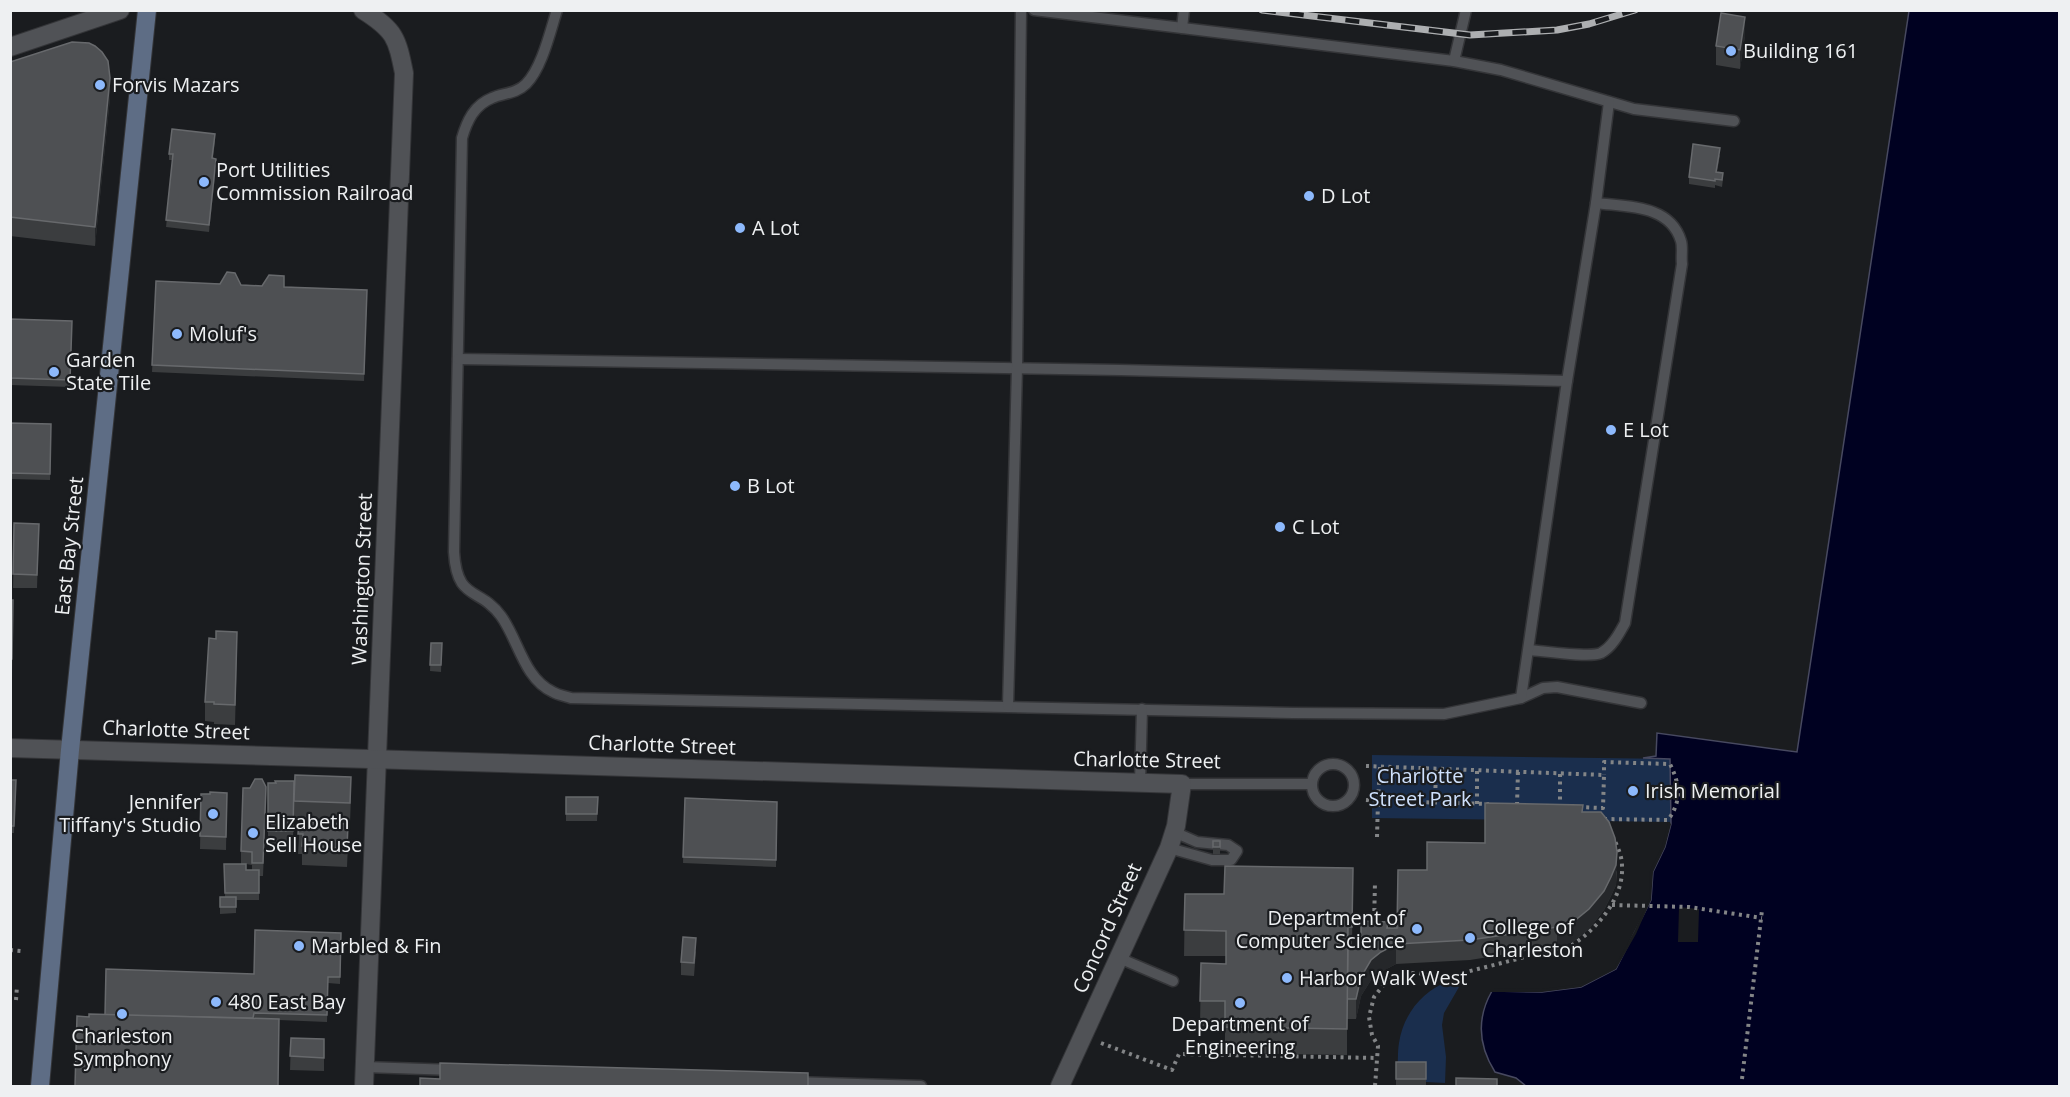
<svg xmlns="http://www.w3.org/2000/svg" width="2070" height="1097" viewBox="0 0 2070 1097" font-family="'Open Sans',sans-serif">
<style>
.green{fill:#1a2e4d}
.water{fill:#000121;stroke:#474960;stroke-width:1.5}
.pier{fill:#1a1c1f}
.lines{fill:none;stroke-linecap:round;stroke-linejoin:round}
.service-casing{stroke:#343538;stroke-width:13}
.minor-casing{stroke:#343538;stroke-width:20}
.secondary-casing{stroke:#343538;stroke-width:20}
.path{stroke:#838587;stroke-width:4;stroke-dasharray:3 4.5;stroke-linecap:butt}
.service{stroke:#505256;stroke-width:10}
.minor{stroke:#505256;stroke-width:18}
.secondary{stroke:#5e6d85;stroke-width:18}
.rail-casing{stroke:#adafb1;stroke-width:7}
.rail{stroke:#1a1c1f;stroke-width:4.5;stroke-dasharray:14;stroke-linecap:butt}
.wall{fill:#3b3d3f;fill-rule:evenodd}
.shaded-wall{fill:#25272a}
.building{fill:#4e5053;stroke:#67696c;stroke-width:1.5}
.poi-dot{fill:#8db9fc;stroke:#1a1c1f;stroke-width:2}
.labels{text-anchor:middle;stroke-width:4.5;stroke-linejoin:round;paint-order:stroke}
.poi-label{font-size:20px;fill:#eef0f2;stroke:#1a1c1f;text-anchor:start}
.street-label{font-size:20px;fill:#eef0f2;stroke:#1a1c1f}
.park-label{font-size:20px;fill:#cfe1fd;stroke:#1a1c1f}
</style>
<rect width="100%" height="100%" fill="#1a1c1f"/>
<!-- green -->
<g class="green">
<polygon points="1372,755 1675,759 1673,822 1372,818"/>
<path d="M 1449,981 L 1459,987 L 1444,1013 L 1442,1025 L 1446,1057 L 1445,1083 L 1426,1082 L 1426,1076 L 1396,1076 C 1399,1065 1397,1054 1399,1043 C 1403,1015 1422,991 1449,981 Z"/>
</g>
<!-- water -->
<path class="water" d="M 1909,11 L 2059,11 L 2059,1086 L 1526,1086 L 1516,1078 L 1495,1072 C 1478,1045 1476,1019 1492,991 L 1542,992 L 1581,987 L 1616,969 L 1651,900 L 1653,872 L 1665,847 L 1671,824 L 1670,759 L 1643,758 L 1656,756 L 1657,733 L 1797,752 Z"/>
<!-- pier -->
<g class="pier">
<polygon points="1668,822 1671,824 1665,847 1653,872 1651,900 1636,934 1616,969 1581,987 1542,992 1488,992 1492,988 1542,989 1580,984 1614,967 1634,932 1649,899 1650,871 1662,846"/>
<polygon points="1679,907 1699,909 1698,942 1678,942"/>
</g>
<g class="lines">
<!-- service casing -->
<g class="service-casing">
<g id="service">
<path d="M 557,10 C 550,32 542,68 526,84 C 516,94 503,93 492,98 C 474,105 467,121 462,138 L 454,552 C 457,602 479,586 501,616 C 518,639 524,679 553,692 C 558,695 565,696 571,698 L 1293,713 L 1444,714 L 1521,698 L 1543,688 L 1557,687 L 1641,703"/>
<polyline points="1034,10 1454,61 1501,70 1634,109 1734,121"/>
<polyline points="1182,28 1184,10"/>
<polyline points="1454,61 1466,10"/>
<polyline points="458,359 1120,370 1567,381"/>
<path d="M 1529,650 C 1543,651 1590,658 1601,653 C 1612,647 1619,634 1625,623 L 1682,264 C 1681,257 1683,247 1681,241 C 1670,204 1626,207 1596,203"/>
<polyline points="1521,698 1567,381 1596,203 1609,102"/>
<polyline points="1008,706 1017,368 1021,10"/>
<circle cx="1333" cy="785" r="21"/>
<polyline points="1140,783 1142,709"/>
<polyline points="1182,784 1311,784"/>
<polyline points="1169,848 1212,860 1231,860 1237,851 1228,845 1197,842 1174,832"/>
<polyline points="1119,958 1173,981"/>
<polyline points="365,1067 454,1070"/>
<polyline points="794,1082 921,1086"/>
</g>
</g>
<!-- minor casing -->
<g class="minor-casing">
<g id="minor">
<path d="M 363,10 C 395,30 397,38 404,73 L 364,1086"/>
<polyline points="10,47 120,10"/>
<polyline points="10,748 1182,784 1176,826 1169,848 1060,1086"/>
</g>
</g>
<!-- secondary casing -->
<g class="secondary-casing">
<polyline id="secondary" points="40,1086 70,750 147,10"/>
</g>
<!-- path -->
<g class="path">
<polyline points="1366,766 1604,775 1603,808 1578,807"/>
<polyline points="1380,767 1378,801 1489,804"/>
<polyline points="1366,800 1378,801 1377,837"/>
<polyline points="1435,803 1436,769"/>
<polyline points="1477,804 1477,770"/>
<polyline points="1517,805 1518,771"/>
<polyline points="1560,807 1560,773"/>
<path d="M 1604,819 L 1668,820 C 1682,801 1680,784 1670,764 L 1604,762 L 1604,775"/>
<polyline points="1612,905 1689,907 1762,918"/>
<polyline points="1374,926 1375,882"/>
<polyline points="10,950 21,951"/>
<path d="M 1373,972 L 1385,983 C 1402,971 1420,970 1439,979 L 1572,945 C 1597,929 1624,898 1622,866 C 1622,856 1618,848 1614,839"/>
<polyline points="16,1000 17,986"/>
<polyline points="1101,1043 1172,1070 1179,1054 1377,1058"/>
<polyline points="1742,1079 1762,910"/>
<polyline points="1375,1086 1378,1046 1372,1035 1369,1017 1374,997 1385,983"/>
</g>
<!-- service -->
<use href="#service" class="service"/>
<!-- minor -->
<use href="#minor" class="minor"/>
<!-- secondary -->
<use href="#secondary" class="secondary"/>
<!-- rail casing -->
<g class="rail-casing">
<polyline id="rail" points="1262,10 1470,35 1557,30 1589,24 1635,10"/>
</g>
<!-- rail -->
<use href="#rail" class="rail"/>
</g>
<!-- wall -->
<g class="wall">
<polygon points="1745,36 1740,69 1716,65 1716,46"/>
<polygon points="10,62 110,98 95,246 10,236"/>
<polygon points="215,141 213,158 216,166 209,232 166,227 173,160 169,160 169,154"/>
<polygon points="1720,155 1717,172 1723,179 1722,187 1715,185 1715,188 1689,184 1689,177"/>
<polygon points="156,281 367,290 364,381 152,372"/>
<polygon points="10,319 72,321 70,387 10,385"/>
<polygon points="10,423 51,424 50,480 10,479"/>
<polygon points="14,523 39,524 37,588 13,588"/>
<polygon points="10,600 13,619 12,678 10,678"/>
<polygon points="431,643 442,643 441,672 430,671"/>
<polygon points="237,652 235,725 214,724 214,722 205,721 205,702"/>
<polygon points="10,780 16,780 14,833 10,833"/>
<polygon points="294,781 293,844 268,844 268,783"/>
<polygon points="227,793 226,850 200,849 201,794"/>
<polygon points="351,796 350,823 322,822 322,823 348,844 347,867 302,865 302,854 298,854 300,821 294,821 294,801"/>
<polygon points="566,797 598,797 597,821 566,821"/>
<polygon points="685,798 777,802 776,867 683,863"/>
<path d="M 266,800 L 263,876 L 259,876 L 259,900 L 236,900 L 236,913 L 220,914 L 220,897 L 225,897 L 224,864 L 241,864 L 241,851 ZM 246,864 L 252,865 L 252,870 L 246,870 Z"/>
<polygon points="1582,812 1617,872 1616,885 1611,896 1604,910 1589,929 1573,942 1557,946 1470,960 1396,964 1381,972 1371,980 1361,996 1356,1019 1347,1019 1347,1055 1225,1053 1225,1027 1200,1026 1201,963 1226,964 1226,956 1184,956 1185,894 1224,894 1353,868 1352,947 1361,947 1388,928 1397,928 1427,870 1485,843"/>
<rect x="1213" y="841" width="7" height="13"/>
<polygon points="341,933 340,984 328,983 327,1022 279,1020 279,1055 89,1017 105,1015 254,974"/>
<polygon points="696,951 694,976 681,975 681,962"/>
<polygon points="291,1038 324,1052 324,1071 290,1070"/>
<rect x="1396" y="1062" width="30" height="24"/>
</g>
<!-- shaded-wall -->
<g class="shaded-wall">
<polygon points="1745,17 1745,36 1740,69 1740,50"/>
<polygon points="110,78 110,98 95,246 95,227"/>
<polygon points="216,159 216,166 209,232 209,225"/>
<polygon points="1617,852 1616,885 1611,896 1604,910 1589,929 1573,942 1557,946 1557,927"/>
<polygon points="1396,944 1396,964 1381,972 1371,980 1361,996 1356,1019 1356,999 1361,977 1371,960 1381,952"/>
<polygon points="11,1010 11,1046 10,1051 10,1015"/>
</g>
<!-- building -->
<g class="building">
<polygon points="1721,13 1745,17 1740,50 1716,46"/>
<polygon points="72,42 89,43 95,46 102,52 108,61 110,78 95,227 10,217 10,62"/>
<polygon points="172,129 215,134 212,158 216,159 209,225 166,220 173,154 169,154"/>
<polygon points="1693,144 1720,148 1716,172 1723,173 1722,180 1715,179 1715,181 1689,177"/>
<polygon points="227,272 235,273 241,285 262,286 269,275 284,276 284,287 367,290 364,374 152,365 156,281 220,284"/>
<polygon points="10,319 72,321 70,380 10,378"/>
<polygon points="10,423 51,424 50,474 10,473"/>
<polygon points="14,523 39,524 37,575 13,574"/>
<polygon points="10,600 13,600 12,659 10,659"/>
<polygon points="216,631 237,632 235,705 214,704 214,702 205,702 209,638 216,639"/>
<polygon points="431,643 442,643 441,665 430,665"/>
<polygon points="295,775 351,777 350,803 294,801"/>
<polygon points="255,779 262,779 266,787 263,863 252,863 252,852 241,851 243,788 250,788"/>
<polygon points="10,780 16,780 14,826 10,826"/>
<polygon points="275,781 294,781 293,831 268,831 268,783 276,783"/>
<polygon points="210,792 227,793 226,837 200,836 201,794 210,794"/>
<polygon points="566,797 598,797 597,814 566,814"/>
<polygon points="685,798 777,802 776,860 683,857"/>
<polygon points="1485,803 1583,805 1582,812 1601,812 1609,822 1615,838 1617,852 1616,865 1611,877 1604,891 1589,909 1573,922 1557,927 1470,940 1396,944 1381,952 1371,960 1361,977 1356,999 1347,999 1348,947 1361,947 1361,921 1388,922 1387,928 1397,928 1398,870 1427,870 1427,842 1485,843"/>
<polygon points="300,819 322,820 322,823 300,822"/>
<polygon points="299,822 348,824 347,848 302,846 303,834 298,834"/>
<rect x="1213" y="841" width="7" height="6"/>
<polygon points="224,864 246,864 246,870 259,870 259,893 225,893"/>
<polygon points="1225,866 1353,868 1352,927 1348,927 1347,1029 1225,1027 1225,1001 1200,1001 1201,963 1226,964 1226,931 1184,930 1185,894 1224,894"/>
<rect x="220" y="897" width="16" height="10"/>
<polygon points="255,930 341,933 340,977 328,977 327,1015 254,1013 253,1018 105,1015 106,969 254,974"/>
<polygon points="683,937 696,938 694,963 681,962"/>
<polygon points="89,1014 279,1019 278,1086 75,1086 77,1016 89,1017"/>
<polygon points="291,1038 324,1039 324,1058 290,1056"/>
<rect x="1396" y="1062" width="30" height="17"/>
<polygon points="440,1063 808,1073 808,1086 420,1086 420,1078 440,1079"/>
<polygon points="1456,1078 1497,1079 1497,1086 1456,1086"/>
</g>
<!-- markers -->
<g class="poi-dot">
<circle cx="1731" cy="51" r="6"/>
<circle cx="100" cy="85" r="6"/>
<circle cx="204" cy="182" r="6"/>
<circle cx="1309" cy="196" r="6"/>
<circle cx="740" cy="228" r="6"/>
<circle cx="177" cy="334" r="6"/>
<circle cx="54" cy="372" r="6"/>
<circle cx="1611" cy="430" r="6"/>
<circle cx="735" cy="486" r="6"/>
<circle cx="1280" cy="527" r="6"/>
<circle cx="1633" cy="791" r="6"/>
<circle cx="213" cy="814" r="6"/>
<circle cx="253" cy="833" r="6"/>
<circle cx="1417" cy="929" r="6"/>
<circle cx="1470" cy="938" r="6"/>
<circle cx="299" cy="946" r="6"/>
<circle cx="1287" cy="978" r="6"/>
<circle cx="216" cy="1002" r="6"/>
<circle cx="1240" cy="1003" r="6"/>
<circle cx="122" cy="1014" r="6"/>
</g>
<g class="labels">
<!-- poi labels -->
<g class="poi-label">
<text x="1743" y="58">Building 161</text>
<text x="112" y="92">Forvis Mazars</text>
<text x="216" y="177">Port Utilities<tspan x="216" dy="23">Commission Railroad</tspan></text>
<text x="1321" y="203">D Lot</text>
<text x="752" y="235">A Lot</text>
<text x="189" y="341">Moluf's</text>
<text x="66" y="367">Garden<tspan x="66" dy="23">State Tile</tspan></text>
<text x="1623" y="437">E Lot</text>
<text x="747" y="493">B Lot</text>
<text x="1292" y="534">C Lot</text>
<text x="1645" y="798">Irish Memorial</text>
<text x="201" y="809" text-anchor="end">Jennifer<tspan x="201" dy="23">Tiffany's Studio</tspan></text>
<text x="265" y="829">Elizabeth<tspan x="265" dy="23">Sell House</tspan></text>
<text x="1405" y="925" text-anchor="end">Department of<tspan x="1405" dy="23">Computer Science</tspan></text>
<text x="1482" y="934">College of<tspan x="1482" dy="23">Charleston</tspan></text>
<text x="311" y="953">Marbled &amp; Fin</text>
<text x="1299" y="985">Harbor Walk West</text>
<text x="228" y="1009">480 East Bay</text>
<text x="1240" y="1031" text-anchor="middle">Department of<tspan x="1240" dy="23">Engineering</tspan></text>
<text x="122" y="1043" text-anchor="middle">Charleston<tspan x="122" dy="23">Symphony</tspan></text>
</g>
<!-- street labels -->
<g class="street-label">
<text transform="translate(69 546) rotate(-84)" y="7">East Bay Street</text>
<text transform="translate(362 579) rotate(-88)" y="7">Washington Street</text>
<text transform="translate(176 730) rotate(2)" y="7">Charlotte Street</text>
<text transform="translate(662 745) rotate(2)" y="7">Charlotte Street</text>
<text transform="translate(1147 760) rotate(1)" y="7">Charlotte Street</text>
<text transform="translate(1107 928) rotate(-66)" y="7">Concord Street</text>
</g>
<!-- park labels -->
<g class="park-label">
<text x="1420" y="783">Charlotte<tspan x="1420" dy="23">Street Park</tspan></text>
</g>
</g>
<!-- border -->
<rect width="2070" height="1097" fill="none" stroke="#eef0f2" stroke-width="24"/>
</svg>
